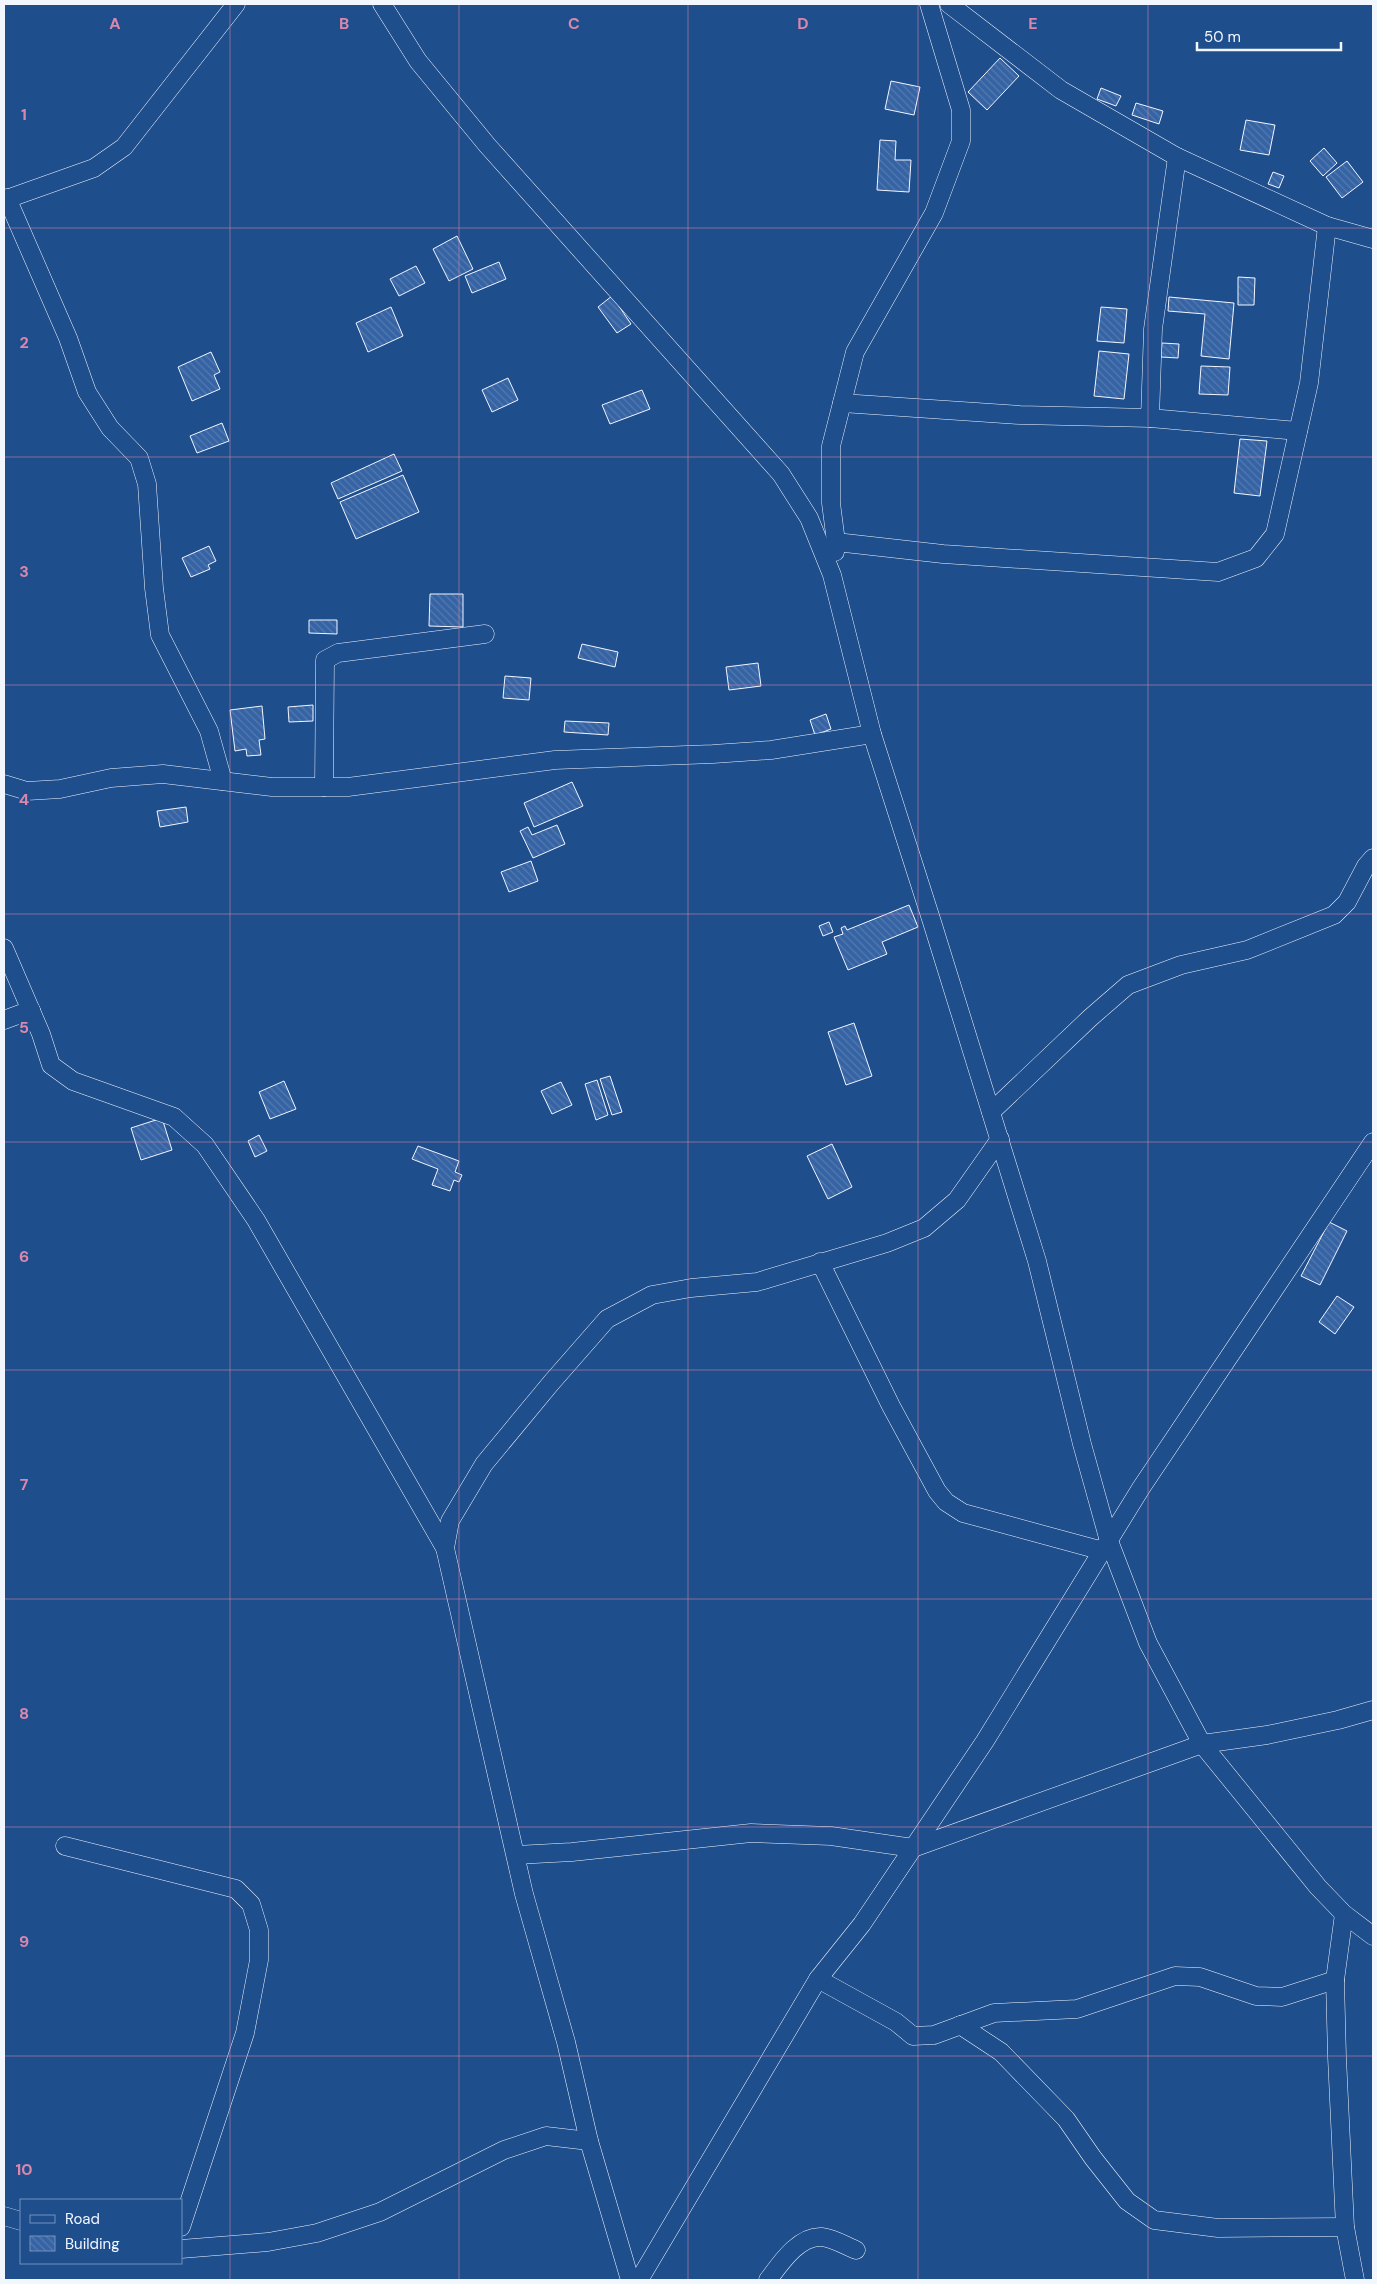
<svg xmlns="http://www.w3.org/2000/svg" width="1377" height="2284" viewBox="0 0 1377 2284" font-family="'DM Sans',sans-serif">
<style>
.building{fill:url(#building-back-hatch);stroke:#f2f6ff}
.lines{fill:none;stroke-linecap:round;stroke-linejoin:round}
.minor-casing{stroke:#f2f6ff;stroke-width:19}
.minor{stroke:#1f4e8c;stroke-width:18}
.grid{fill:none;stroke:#da87ad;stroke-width:1;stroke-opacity:0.55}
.grid-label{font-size:16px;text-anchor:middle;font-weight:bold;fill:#da87ad;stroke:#1f4e8c;stroke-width:4;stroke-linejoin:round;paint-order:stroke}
</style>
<defs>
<pattern id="building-back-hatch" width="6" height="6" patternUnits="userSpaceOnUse" patternTransform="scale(1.25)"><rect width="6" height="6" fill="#3563a3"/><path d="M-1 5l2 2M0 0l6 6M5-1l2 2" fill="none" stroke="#537ab1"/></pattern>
</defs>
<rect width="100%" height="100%" fill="#1f4e8c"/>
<!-- building -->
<g class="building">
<polygon points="1000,58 1019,76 987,110 968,92"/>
<polygon points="891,81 920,87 914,115 885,109"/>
<polygon points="1101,88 1121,96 1116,106 1097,99"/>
<polygon points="1136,103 1163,111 1159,124 1132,115"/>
<polygon points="1246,120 1275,125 1269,155 1240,150"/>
<polygon points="880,140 896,141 895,160 911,160 909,192 877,190"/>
<polygon points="1324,148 1337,163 1323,176 1310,161"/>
<polygon points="1347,161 1363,182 1342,198 1326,177"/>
<polygon points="1273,172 1284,176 1279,188 1268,184"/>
<polygon points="457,236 473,269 449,281 433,249"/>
<polygon points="499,262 506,279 472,293 465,276"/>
<polygon points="416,266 425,283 399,296 390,279"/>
<polygon points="1238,277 1255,278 1254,305 1238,305"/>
<polygon points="612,296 631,324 617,333 598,307"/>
<polygon points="1169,297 1234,303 1229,359 1201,356 1205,314 1168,311"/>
<polygon points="391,307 403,336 368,352 356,323"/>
<polygon points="1101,307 1127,309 1124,343 1097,341"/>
<polygon points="1162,343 1179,344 1178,358 1161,357"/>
<polygon points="1099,351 1129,354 1124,399 1094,396"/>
<polygon points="211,352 220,372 214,375 220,389 192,401 178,367"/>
<polygon points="1201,366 1230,367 1228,395 1199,394"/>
<polygon points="508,378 518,400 492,412 482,390"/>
<polygon points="642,390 650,409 610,424 602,405"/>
<polygon points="222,423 229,441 197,453 190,436"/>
<polygon points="1240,439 1267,441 1260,496 1234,493"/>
<polygon points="394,454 402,471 338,499 331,483"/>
<polygon points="403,475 419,512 356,539 340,502"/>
<polygon points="209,546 216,561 208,565 210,569 191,577 182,558"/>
<polygon points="430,594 463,594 463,627 429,626"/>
<polygon points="309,620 337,620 337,634 309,633"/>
<polygon points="582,644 618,652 615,667 578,658"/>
<polygon points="758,663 761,686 729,690 726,667"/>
<polygon points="505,676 531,678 529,700 503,698"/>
<polygon points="313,705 313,721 289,722 288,707"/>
<polygon points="262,706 265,739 259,740 261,755 247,756 246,749 235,751 230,710"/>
<polygon points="826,714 831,729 815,735 810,720"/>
<polygon points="565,721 609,723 608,735 564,732"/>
<polygon points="572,782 583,806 534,827 524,803"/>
<polygon points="186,807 188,822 160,827 157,811"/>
<polygon points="557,825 565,844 533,858 520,831 528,827 532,835"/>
<polygon points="531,861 538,881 509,892 501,872"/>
<polygon points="909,905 918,927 882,942 887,954 848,970 834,937 843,934 841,928 845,926 847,930"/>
<polygon points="829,922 833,932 823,936 819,926"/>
<polygon points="854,1023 872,1076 846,1085 828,1032"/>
<polygon points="610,1076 622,1112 612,1115 600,1079"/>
<polygon points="597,1080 608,1115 596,1120 585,1084"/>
<polygon points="284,1081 296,1109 270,1119 259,1092"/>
<polygon points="561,1082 572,1105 552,1114 541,1091"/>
<polygon points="162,1118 172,1150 141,1160 131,1128"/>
<polygon points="259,1135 267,1151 255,1157 248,1141"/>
<polygon points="832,1144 852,1187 828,1199 807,1156"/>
<polygon points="418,1146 459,1161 455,1172 462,1175 459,1182 454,1180 450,1191 432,1185 438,1169 412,1159"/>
<polygon points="1329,1222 1347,1231 1320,1285 1301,1276"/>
<polygon points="1337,1296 1354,1307 1335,1334 1319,1322"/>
</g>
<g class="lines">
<!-- minor casing -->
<g class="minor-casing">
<g id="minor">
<polyline points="382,4 418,61 487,145 781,474 809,518 832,575 872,734 932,922 1037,1261 1082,1444 1109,1541 1148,1643 1202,1744 1318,1887 1344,1914 1373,1936"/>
<polyline points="949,4 1061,90 1177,157 1327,226 1373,239"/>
<polyline points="7,198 68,338 87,392 110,428 139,458 147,484 154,588 160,635 209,731 223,781"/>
<polyline points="4,200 94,168 124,147 236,4"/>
<polyline points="842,403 1020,415 1150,418 1153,329 1177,157"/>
<polyline points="1150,418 1298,431"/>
<polyline points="836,542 943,554 1218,572 1256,558 1275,534 1309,383 1327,226"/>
<polyline points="835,552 836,542 831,503 831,446 855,352 934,213 961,141 961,110 929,4"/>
<polyline points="4,784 27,791 60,789 111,778 163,774 272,787 348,787 555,760 713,754 771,750 872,734"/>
<polyline points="324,787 325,660 338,653 485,634"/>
<polyline points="4,948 41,1034 51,1065 73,1081 174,1117 205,1145 256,1220 445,1548 524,1894 566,2042 589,2141 630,2280"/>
<polyline points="4,1020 31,1010"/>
<polyline points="991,1112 1090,1018 1128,985 1181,965 1247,950 1334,915 1347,902 1366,866 1373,858"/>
<polyline points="820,1262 891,1406 937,1491 946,1502 963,1513 1103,1551"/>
<polyline points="445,1548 450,1521 484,1464 551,1383 607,1319 652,1295 691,1288 757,1282 887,1243 924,1228 957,1200 1000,1139"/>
<polyline points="65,1846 236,1889 251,1904 259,1930 259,1960 245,2033 181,2227"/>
<polyline points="516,1855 572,1852 751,1833 831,1836 913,1848 1202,1744 1267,1735 1338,1720 1373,1710"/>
<polyline points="1344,1914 1335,1980 1337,2057 1345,2227 1355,2280"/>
<polyline points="818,1979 896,2022 913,2036 934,2035 994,2013 1077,2009 1175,1976 1200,1977 1256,1996 1282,1997 1335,1980"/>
<polyline points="960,2025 1001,2052 1066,2119 1093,2158 1127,2201 1154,2220 1218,2228 1345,2227"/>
<polyline points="4,2216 21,2221"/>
<polyline points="181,2249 268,2242 317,2233 380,2212 504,2150 546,2136 589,2141"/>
<polyline points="639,2280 818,1979 862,1924 985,1741 1141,1488 1373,1142"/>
<path d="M 768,2280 C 780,2264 799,2235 822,2237 C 833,2238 846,2246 856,2250"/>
</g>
</g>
<!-- minor -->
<use href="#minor" class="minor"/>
</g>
<!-- grid -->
<path class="grid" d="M 230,4 L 230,2280M 459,4 L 459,2280M 688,4 L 688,2280M 918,4 L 918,2280M 1148,4 L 1148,2280M 4,228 L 1373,228M 4,457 L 1373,457M 4,685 L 1373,685M 4,914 L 1373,914M 4,1142 L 1373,1142M 4,1370 L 1373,1370M 4,1599 L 1373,1599M 4,1827 L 1373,1827M 4,2056 L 1373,2056"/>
<g class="grid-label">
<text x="115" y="29">A</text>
<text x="344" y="29">B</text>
<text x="574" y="29">C</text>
<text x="803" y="29">D</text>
<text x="1033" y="29">E</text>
<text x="24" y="120">1</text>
<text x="24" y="348">2</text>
<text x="24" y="577">3</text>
<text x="24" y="805">4</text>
<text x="24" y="1033">5</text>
<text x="24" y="1262">6</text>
<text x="24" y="1490">7</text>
<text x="24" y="1719">8</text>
<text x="24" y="1947">9</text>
<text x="24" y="2175">10</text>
</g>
<!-- border -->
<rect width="1377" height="2284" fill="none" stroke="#f2f6ff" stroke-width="10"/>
<!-- legend -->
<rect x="20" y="2199" width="162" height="65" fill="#1f4e8c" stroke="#7391ba"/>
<rect x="30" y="2215" width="25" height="8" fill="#1f4e8c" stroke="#7391ba"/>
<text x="65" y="2224" font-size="15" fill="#f2f6ff">Road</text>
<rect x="30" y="2236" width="25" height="15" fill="url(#building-back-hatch)" stroke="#7391ba"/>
<text x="65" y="2249" font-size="15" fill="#f2f6ff">Building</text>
<!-- scale -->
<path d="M1197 42v8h144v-8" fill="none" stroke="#f2f6ff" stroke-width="2.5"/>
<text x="1204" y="42" font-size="15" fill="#f2f6ff" stroke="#1f4e8c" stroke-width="4" paint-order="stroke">50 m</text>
</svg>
